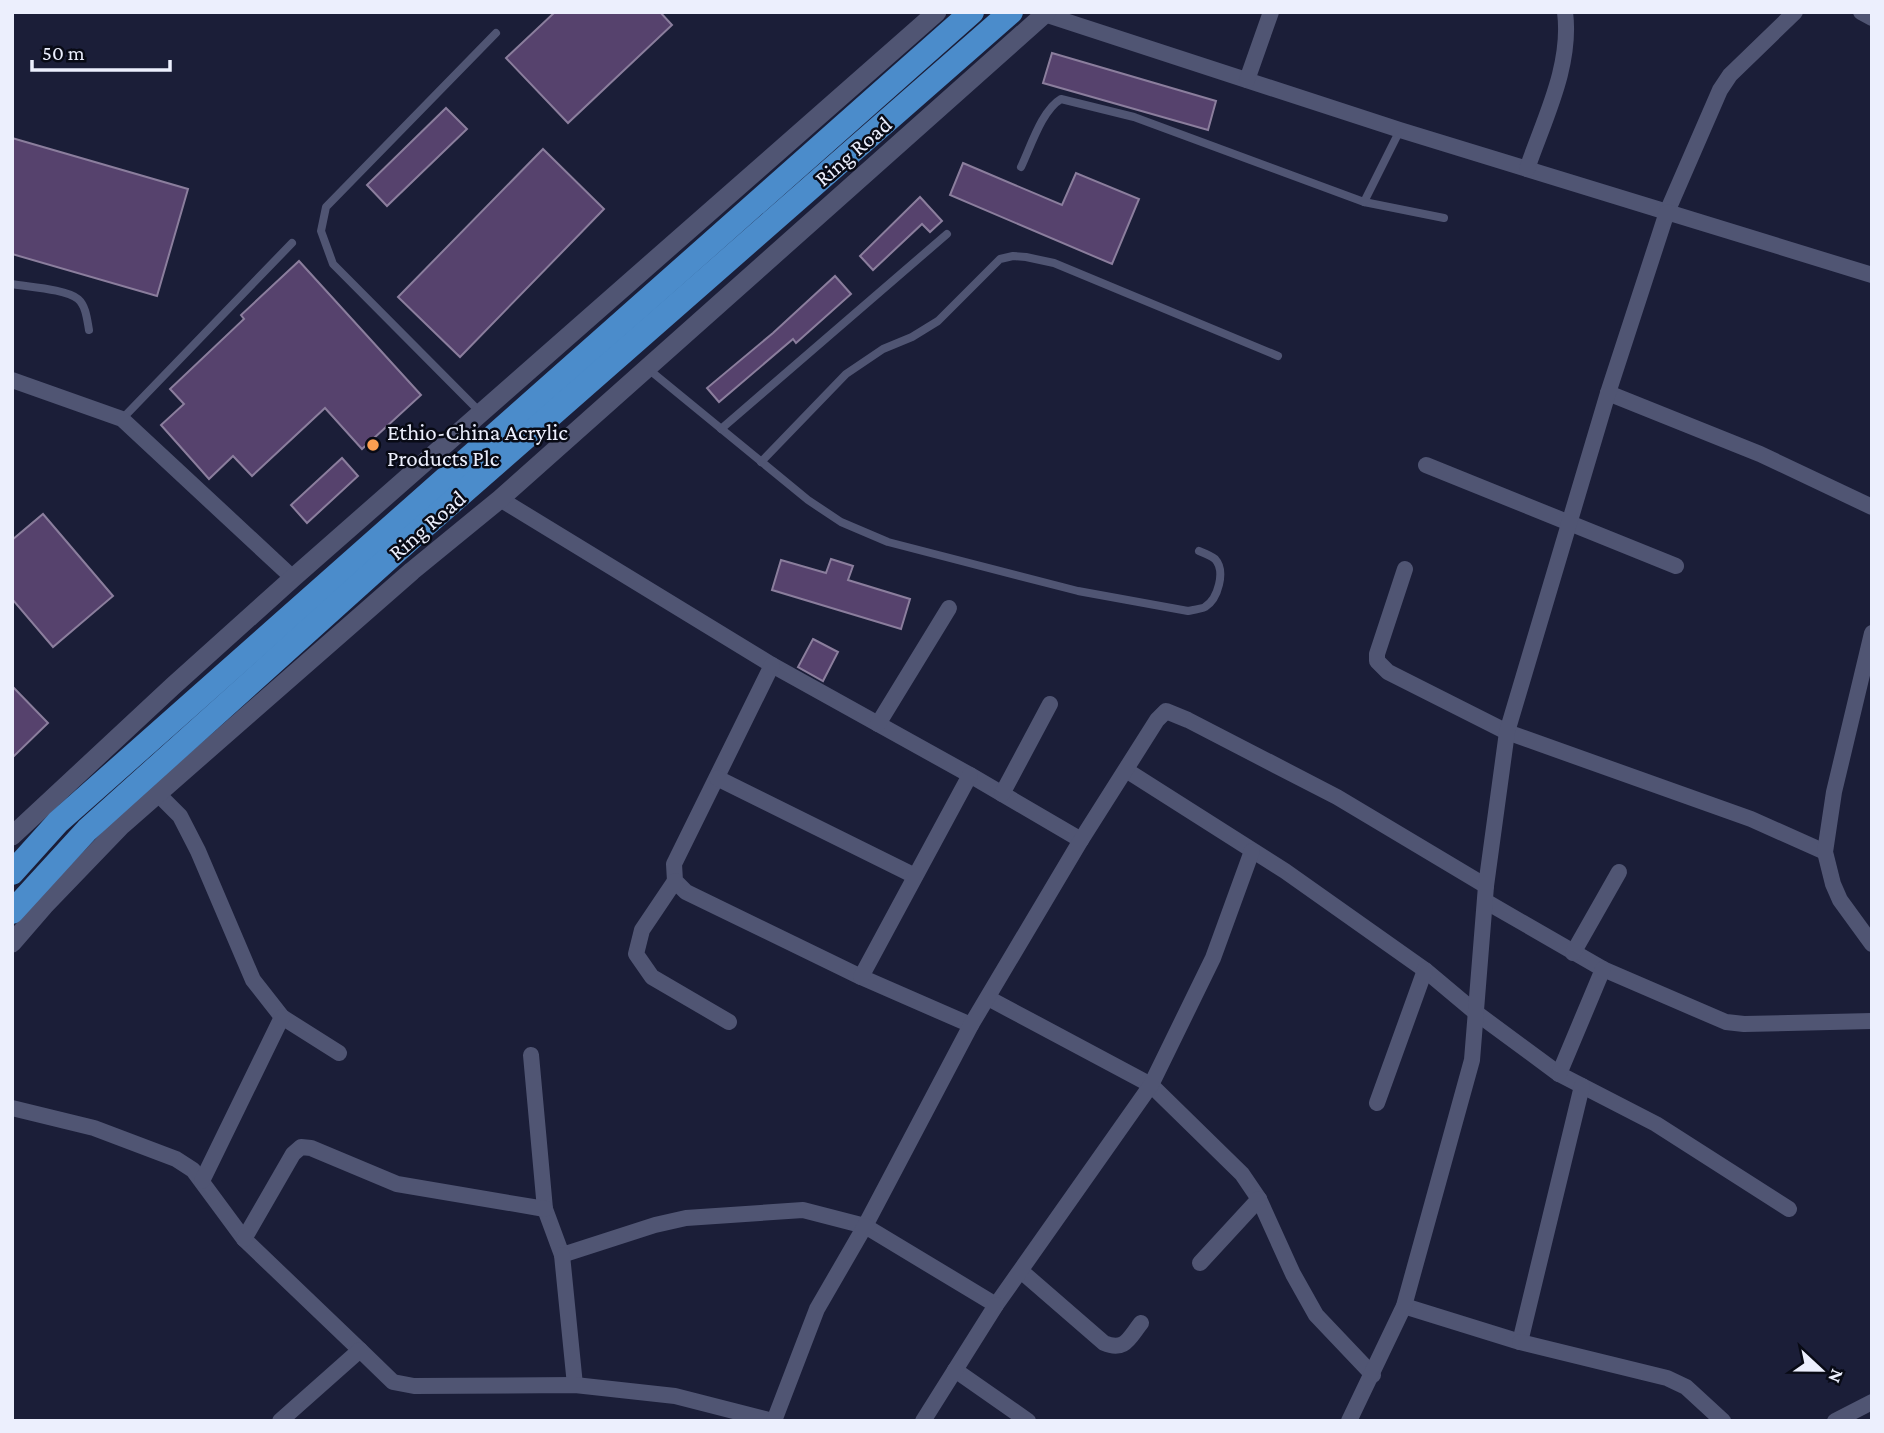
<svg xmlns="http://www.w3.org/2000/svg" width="1884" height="1433" viewBox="0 0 1884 1433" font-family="'Crimson Pro',serif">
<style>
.building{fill:#56426d;stroke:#8b7e9d;stroke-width:2}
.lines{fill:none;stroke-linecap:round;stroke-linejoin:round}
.service{stroke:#505573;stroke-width:8}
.minor{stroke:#505573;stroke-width:16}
.tertiary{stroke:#505573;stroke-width:19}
.trunk{stroke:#4b8ccb;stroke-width:24}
.poi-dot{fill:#fb9e51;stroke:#080a15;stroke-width:2.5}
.labels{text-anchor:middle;stroke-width:5;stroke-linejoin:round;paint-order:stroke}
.street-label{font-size:23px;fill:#eceffd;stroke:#080a15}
.poi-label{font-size:23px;fill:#eceffd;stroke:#080a15;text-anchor:start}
</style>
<rect width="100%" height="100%" fill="#1b1e38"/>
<!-- building -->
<g class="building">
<polygon points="555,12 660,12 672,25 568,123 506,58"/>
<polygon points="1052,53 1216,101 1208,130 1043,83"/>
<polygon points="446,108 467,129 387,206 367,185"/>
<polygon points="12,138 188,189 157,296 12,254"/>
<polygon points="543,149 604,209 460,357 398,297"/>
<polygon points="963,163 1062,205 1076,173 1139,199 1112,264 950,195"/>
<polygon points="920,197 942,221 930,232 922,224 873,270 860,256"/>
<polygon points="299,261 421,395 362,449 325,408 252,476 233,456 209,479 161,425 184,404 170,389 244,319 241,315"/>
<polygon points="835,276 851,294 796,343 793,339 719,402 707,388 773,333"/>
<polygon points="342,458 358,476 307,523 291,505"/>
<polygon points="43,514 113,596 53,647 12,599 12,540"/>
<polygon points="831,559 853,566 848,580 910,599 901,629 772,590 781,560 826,573"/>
<polygon points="813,639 838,652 823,681 798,667"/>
<polygon points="12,686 48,723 12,758"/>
</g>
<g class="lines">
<!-- service -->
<g class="service">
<path d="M 1021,167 C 1031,146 1042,110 1061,99 L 1134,117 L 1364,202 L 1444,218"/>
<polyline points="1364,202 1400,130"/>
<path d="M 12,284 C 28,287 66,289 78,299 C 86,306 87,319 89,330"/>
<path d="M 647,368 L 808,500 L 841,522 L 888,542 L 1078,591 L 1188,611 C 1193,610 1201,609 1205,607 C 1218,599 1226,571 1215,559 C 1211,556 1204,553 1199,551"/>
<polyline points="480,412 333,264 321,231 326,207 496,33"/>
<polyline points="122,419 292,243"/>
<polyline points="721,429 947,234"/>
<polyline points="761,462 846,374 883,349 912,337 938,321 1000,259 1013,256 1026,257 1054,263 1278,356"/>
</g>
<!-- minor -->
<g class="minor">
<polyline points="1861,12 1872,18"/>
<polyline points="1044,14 1400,130 1667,212 1720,90 1730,75 1795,12"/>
<polyline points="1247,80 1271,12"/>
<path d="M 1527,169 C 1544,119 1572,66 1565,12"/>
<polyline points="12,380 122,419 293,578"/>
<polyline points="1608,393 1760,454 1872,507"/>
<polyline points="1426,465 1676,566"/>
<polyline points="500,499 772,665 970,775 1081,840"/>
<polyline points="1405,569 1377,654 1377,661 1388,672 1507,732 1751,819 1825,852"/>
<polyline points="1872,633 1834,792 1825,852 1833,884 1840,900 1872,944"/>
<polyline points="772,665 674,864 675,881 686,892 861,977 971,1025"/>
<polyline points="878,724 949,608"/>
<polyline points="1126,770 1285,871 1425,970 1475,1012 1559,1074 1656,1124 1789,1209"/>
<polyline points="717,778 915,876"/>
<polyline points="158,794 180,816 198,851 253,980 282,1017 339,1053"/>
<polyline points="1002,794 1050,704"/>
<polyline points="675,881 642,930 636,954 652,977 729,1022"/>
<polyline points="1485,901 1603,969 1726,1022 1744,1024 1872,1021"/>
<polyline points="1573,953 1619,872"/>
<polyline points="861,977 970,775"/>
<polyline points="988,998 1151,1085 1242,1174 1259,1199 1293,1274 1316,1315 1373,1375"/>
<polyline points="531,1055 545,1209 562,1255 655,1225 686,1218 803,1210 865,1226 971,1025 1081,840 1157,720 1166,711 1188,720 1337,797 1486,886"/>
<polyline points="1559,1074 1603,969"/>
<polyline points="1377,1103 1425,970"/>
<polyline points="12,1108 94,1128 176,1159 193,1170 244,1239 360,1350"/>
<polyline points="202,1181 282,1017"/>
<polyline points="244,1239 293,1154 301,1147 311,1148 397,1184 545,1209"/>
<polyline points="562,1255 575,1385"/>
<polyline points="1200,1263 1259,1199"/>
<path d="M 1021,1271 L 1104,1343 C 1125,1352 1129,1338 1141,1323"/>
<polyline points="1404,1306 1520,1342 1582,1086"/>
<polyline points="1520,1342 1667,1378 1686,1387 1723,1421"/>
<polyline points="955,1370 1028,1421"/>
<polyline points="280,1421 360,1350 393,1382 414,1386 575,1385 675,1396 773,1421"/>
<polyline points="774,1421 817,1309 865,1226 996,1305 1151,1085 1213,958 1252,851"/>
<polyline points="923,1421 996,1305"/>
<polyline points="1349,1421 1404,1306 1472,1060 1486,886 1507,732 1608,393 1667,212 1872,275"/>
<polyline points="1835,1421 1872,1402"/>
</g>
<!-- tertiary -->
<g class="tertiary">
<polyline points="12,836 173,686 293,578 937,12"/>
<polyline points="12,943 44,906 122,825 412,571 500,499 1047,12"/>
</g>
<!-- trunk -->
<g class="trunk">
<polyline points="12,873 58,822 972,12"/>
<polyline points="12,912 87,830 419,531 1011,12"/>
</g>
</g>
<!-- markers -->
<circle class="poi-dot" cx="373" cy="445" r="7"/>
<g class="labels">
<!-- street labels -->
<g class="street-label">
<text transform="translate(853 151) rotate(-41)" y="8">Ring Road</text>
<text transform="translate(427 525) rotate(-41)" y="8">Ring Road</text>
</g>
<!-- poi labels -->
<g class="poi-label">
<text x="387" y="440">Ethio-China Acrylic<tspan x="387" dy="26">Products Plc</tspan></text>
</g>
</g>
<!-- border -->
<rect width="1884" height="1433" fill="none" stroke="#eceffd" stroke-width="28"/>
<!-- north arrow -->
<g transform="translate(1821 1370) rotate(112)" stroke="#080a15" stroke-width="5" paint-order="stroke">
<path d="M0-5L12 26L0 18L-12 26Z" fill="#eceffd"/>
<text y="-10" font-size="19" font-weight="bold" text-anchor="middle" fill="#eceffd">N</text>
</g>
<!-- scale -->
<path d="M32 60v10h138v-10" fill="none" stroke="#eceffd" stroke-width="3.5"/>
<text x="42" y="60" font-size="21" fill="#eceffd" stroke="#080a15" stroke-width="5" paint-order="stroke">50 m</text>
</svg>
